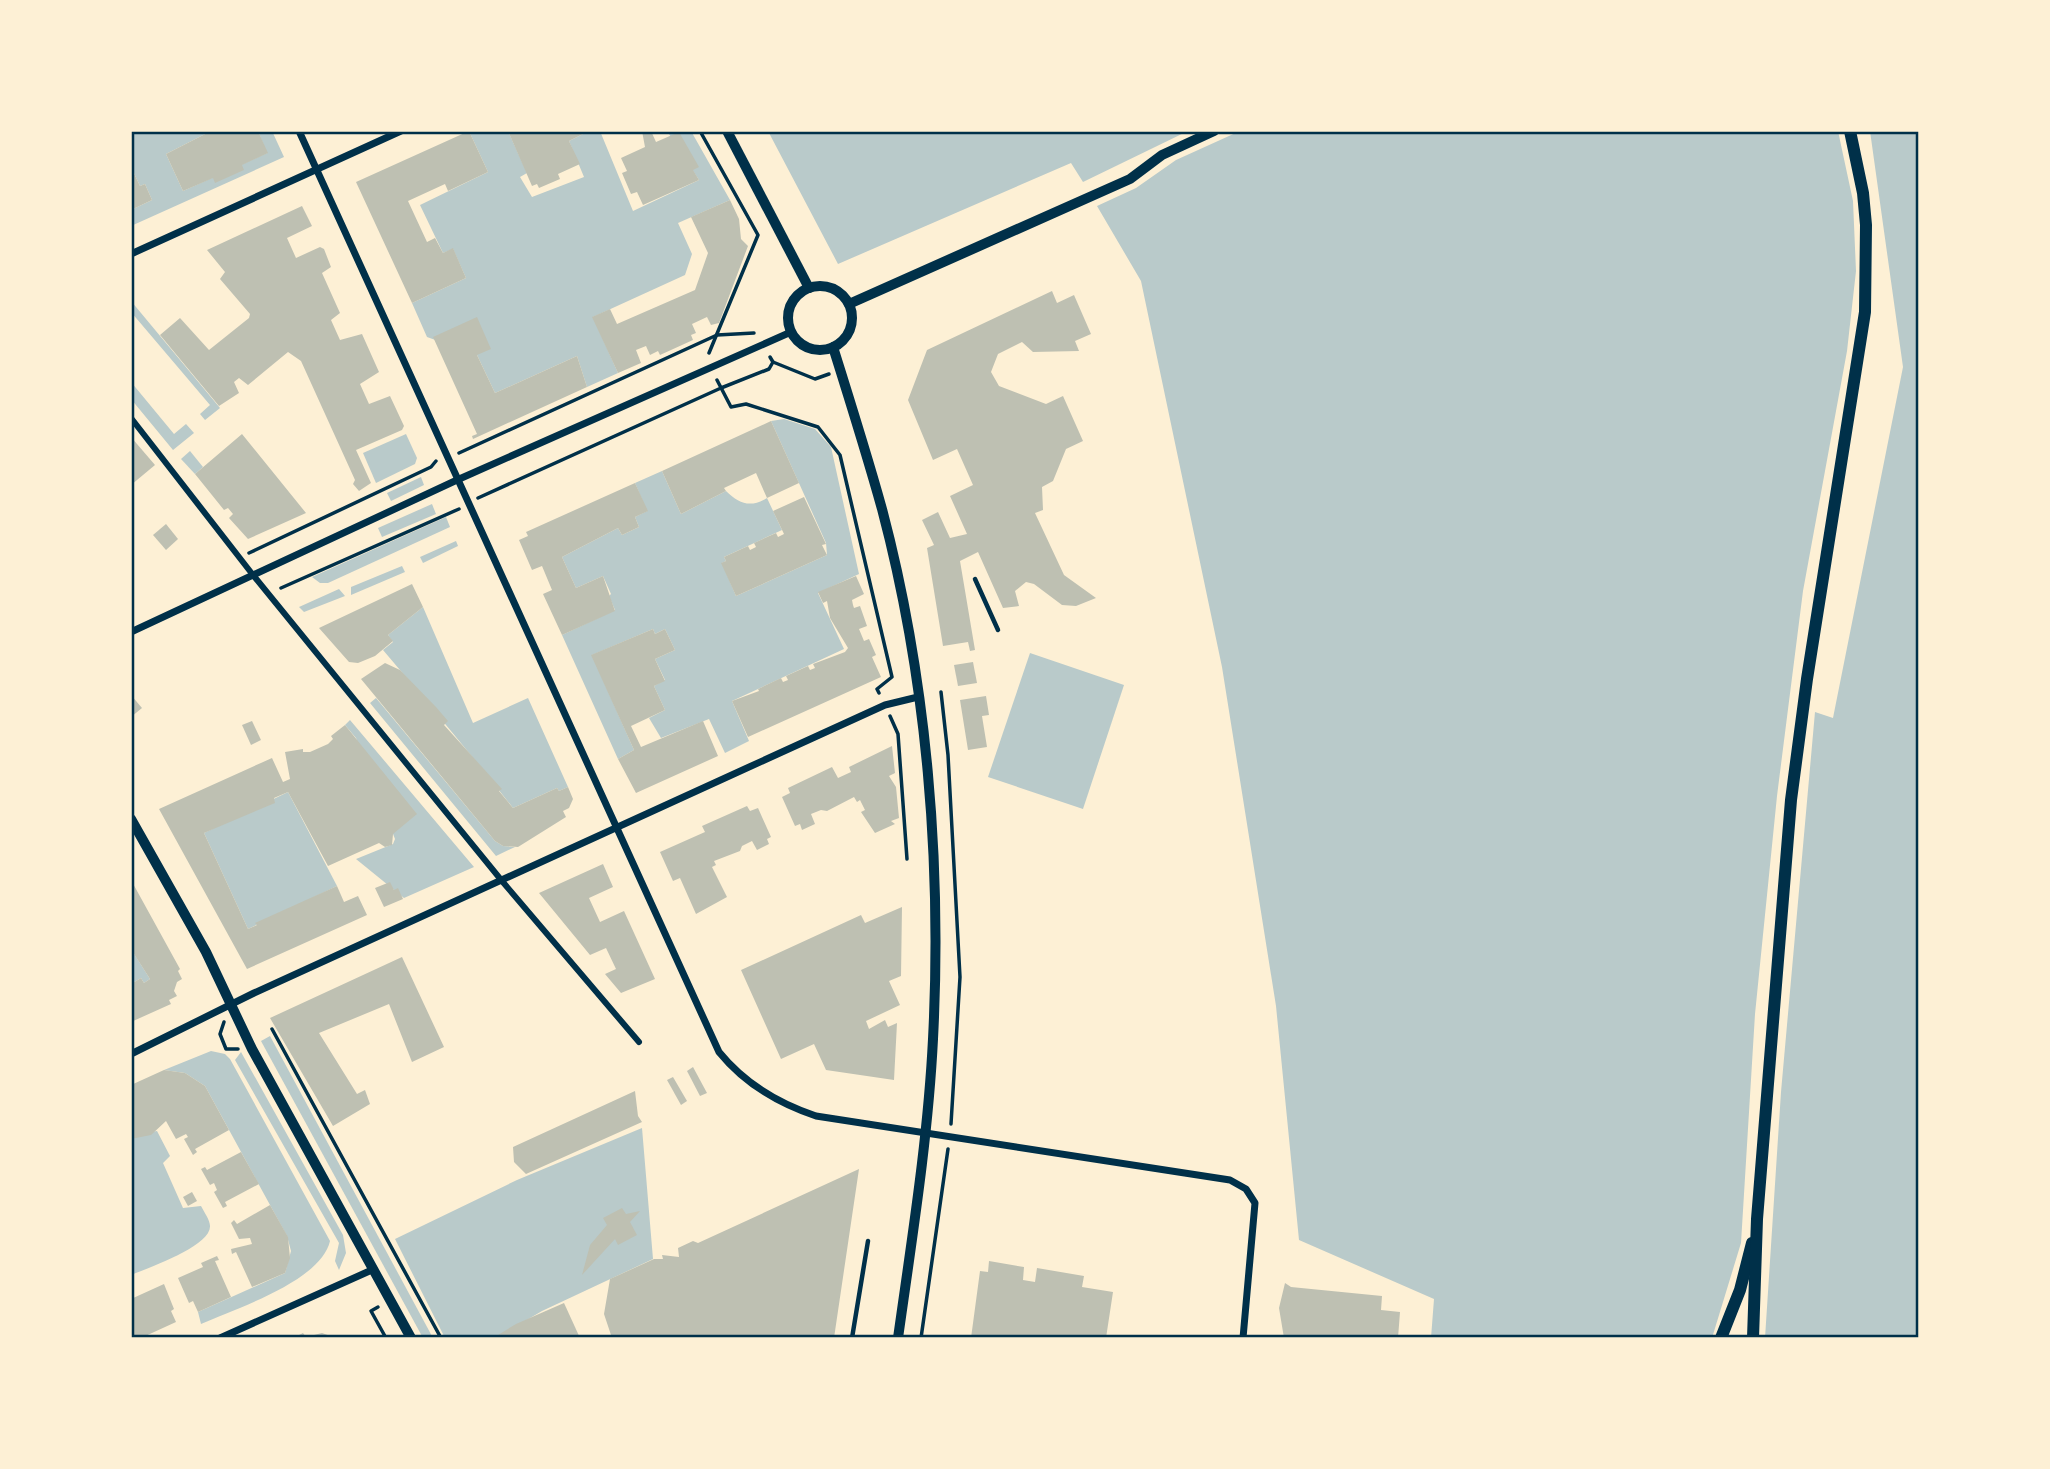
<svg xmlns="http://www.w3.org/2000/svg" width="2050" height="1469" viewBox="0 0 2050 1469" font-family="'Work Sans',sans-serif">
<style>
.green{fill:#b9caca}
.building{fill:#bec0b2}
.lines{fill:none;stroke-linecap:round;stroke-linejoin:round}
.path{stroke:#003049;stroke-width:3.5}
.service{stroke:#003049;stroke-width:4.5}
.pedestrian{stroke:#003049;stroke-width:6}
.minor{stroke:#003049;stroke-width:7}
.tertiary{stroke:#003049;stroke-width:10}
.secondary{stroke:#003049;stroke-width:12}
.neatline{fill:none;stroke:#003049;stroke-width:2.5}
</style>
<rect width="100%" height="100%" fill="#fdf0d5"/>
<!-- green -->
<g class="green">
<polygon points="131,131 211,131 166,154 183,191 267,153 258,131 272,131 284,157 131,226 131,210 152,200 145,184 140,186 131,167"/>
<polygon points="469,131 508,131 527,173 520,177 532,197 584,177 569,141 589,131 600,131 633,211 699,180 667,131 691,131 730,200 678,223 692,254 685,275 593,317 618,373 587,387 577,356 495,393 477,355 427,337 412,303 466,278 453,249 443,253 420,205 488,172"/>
<polygon points="768,131 1188,131 1083,182 1071,163 838,264"/>
<polygon points="1240,131 1838,131 1853,201 1856,271 1847,351 1803,591 1777,796 1755,1014 1741,1243 1712,1338 1431,1338 1434,1299 1299,1240 1276,1006 1222,667 1141,281 1097,206 1136,188 1176,160"/>
<polygon points="1870,131 1919,131 1919,1338 1765,1338 1781,1092 1815,712 1833,718 1903,367"/>
<polygon points="131,301 220,408 205,420 200,414 210,405 131,312"/>
<polygon points="131,382 174,434 186,424 194,433 173,450 131,399"/>
<path d="M 784,419 L 815,429 L 831,447 L 859,574 L 818,593 L 844,649 L 732,701 L 749,741 L 725,753 L 709,719 L 661,738 L 649,718 L 665,710 L 654,686 L 665,680 L 655,659 L 675,650 L 665,629 L 655,634 L 653,629 L 592,655 L 634,750 L 618,759 L 562,635 L 615,610 L 609,596 L 611,594 L 603,576 L 576,588 L 562,557 L 618,528 L 622,535 L 639,527 L 635,517 L 647,511 L 635,483 L 662,471 L 681,514 L 726,491 C 739,504 751,508 767,498 L 782,530 L 724,557 L 726,561 L 722,563 L 736,596 L 827,555 L 826,543 L 771,421 Z"/>
<polygon points="406,434 417,458 415,464 376,483 363,453"/>
<polygon points="190,451 203,467 195,474 181,459"/>
<polygon points="421,477 424,485 391,501 387,493"/>
<polygon points="432,504 436,514 382,537 378,528"/>
<polygon points="446,517 450,527 328,583 320,583 312,577"/>
<polygon points="456,541 458,546 423,563 420,557"/>
<polygon points="402,566 405,572 351,595 351,587"/>
<polygon points="339,589 345,596 304,612 299,607"/>
<path d="M 423,607 L 473,723 L 528,698 L 568,787 L 559,791 L 557,788 L 513,808 C 471,754 427,702 383,650 L 393,642 L 388,635 Z"/>
<polygon points="1030,653 1124,685 1083,809 988,777"/>
<polygon points="376,698 495,841 503,846 515,847 496,856 370,703"/>
<polygon points="350,720 474,867 404,898 356,859 393,844 395,839 356,738 345,725"/>
<polygon points="288,792 337,886 248,929 204,833"/>
<polygon points="131,949 150,979 144,983 141,978 131,984"/>
<polygon points="270,1036 433,1338 423,1338 261,1041"/>
<path d="M 211,1051 L 225,1054 L 230,1059 L 330,1241 C 321,1281 237,1308 201,1324 L 198,1312 L 285,1273 L 291,1251 L 287,1236 L 205,1086 L 185,1073 L 164,1070 Z"/>
<polygon points="241,1052 343,1235 346,1253 339,1270 335,1261 339,1243 235,1060"/>
<polygon points="642,1128 653,1259 542,1311 496,1338 445,1338 395,1239 517,1180"/>
<path d="M 157,1131 L 170,1156 L 163,1163 L 183,1208 L 201,1206 C 204,1212 210,1220 210,1226 C 211,1246 148,1268 131,1275 L 131,1135 Z"/>
</g>
<!-- building -->
<g class="building">
<polygon points="211,131 250,134 258,131 268,153 242,165 244,170 215,183 213,178 183,191 166,154"/>
<polygon points="469,131 488,172 448,191 445,184 408,201 427,242 435,238 443,253 453,248 466,278 412,303 356,182"/>
<polygon points="508,131 589,131 569,141 580,164 558,174 560,179 539,188 537,184 532,186"/>
<polygon points="642,131 651,131 656,142 679,132 699,167 693,170 699,180 643,205 637,192 631,194 622,173 627,171 621,158 645,147"/>
<polygon points="131,167 140,186 145,184 152,200 131,210"/>
<polygon points="730,200 739,219 741,239 748,246 719,323 711,325 707,317 692,324 696,333 691,335 693,340 660,355 658,351 650,355 646,346 636,350 641,363 618,373 592,317 610,309 617,324 695,290 708,253 691,217"/>
<polygon points="302,206 312,226 287,238 296,258 320,247 324,249 331,267 322,273 340,313 331,320 340,340 362,334 379,372 360,384 369,404 390,396 404,426 402,430 356,450 371,483 359,491 353,484 355,480 301,361 288,352 248,385 239,378 234,382 239,393 219,406 160,335 180,318 209,350 249,318 250,314 220,279 225,272 207,250"/>
<polygon points="1052,291 1057,303 1074,295 1091,334 1075,341 1079,351 1033,352 1022,342 998,354 991,372 999,386 1046,404 1063,396 1083,441 1066,449 1053,481 1042,487 1043,510 1035,513 1064,575 1096,598 1076,606 1062,605 1034,584 1026,582 1015,591 1019,606 1003,608 978,552 960,561 975,650 970,651 968,642 943,646 927,548 934,545 922,520 938,512 950,538 967,534 950,496 973,485 957,449 933,460 908,400 927,350"/>
<polygon points="477,317 491,349 477,355 495,393 577,356 587,387 473,439 472,436 477,434 433,337"/>
<polygon points="771,421 799,483 767,498 756,473 724,488 726,491 681,514 662,471"/>
<polygon points="242,434 306,513 248,539 229,518 233,514 228,508 224,510 195,474"/>
<polygon points="131,437 155,465 131,485"/>
<polygon points="635,483 648,511 635,517 639,527 622,535 618,528 562,557 576,588 603,576 615,611 562,635 543,594 552,590 542,566 532,570 519,540 528,536 526,532"/>
<polygon points="804,497 826,544 822,545 827,555 736,596 721,563 726,561 724,557 748,546 750,550 756,547 754,543 776,533 778,537 784,534 773,511"/>
<polygon points="166,524 178,539 166,550 153,535"/>
<polygon points="856,576 864,594 852,600 853,605 854,608 860,606 867,626 859,629 864,641 869,639 876,655 872,657 881,677 748,737 732,701 759,691 758,689 781,678 783,682 788,680 786,676 808,666 810,670 815,668 813,664 845,652 848,648 830,618 827,601 823,603 818,592"/>
<polygon points="412,584 423,607 388,635 393,641 375,656 358,663 349,662 319,628"/>
<polygon points="653,629 655,634 665,629 675,650 655,659 665,681 654,686 665,710 631,726 641,747 703,721 718,756 636,793 618,759 634,750 591,655"/>
<polygon points="973,662 977,683 958,686 954,665"/>
<polygon points="385,663 400,670 436,707 448,721 444,725 502,789 499,791 513,808 557,788 559,791 568,787 573,799 569,808 563,811 566,817 518,847 503,846 495,841 361,679"/>
<polygon points="131,695 142,708 131,717"/>
<polygon points="986,696 989,715 982,716 987,747 968,750 960,700"/>
<polygon points="252,721 261,740 251,745 242,725"/>
<polygon points="345,725 417,814 393,834 392,845 385,847 379,843 328,866 288,792 274,798 275,803 204,833 248,929 257,925 255,923 337,886 344,902 358,896 367,915 247,969 159,809 272,758 283,782 290,779 285,752 303,749 303,752 310,752 328,744 333,739 331,736"/>
<polygon points="892,746 895,773 889,776 896,787 899,818 891,821 895,824 875,833 861,812 865,810 860,800 857,802 854,797 827,811 821,810 811,814 815,824 802,830 800,824 795,826 782,797 790,793 788,788 832,767 838,778 851,772 849,767"/>
<polygon points="747,806 750,811 758,808 771,837 767,839 769,844 757,850 752,841 742,846 740,851 714,861 716,865 712,867 727,897 696,914 680,878 673,881 660,852 705,832 702,826"/>
<polygon points="603,864 613,887 589,898 600,922 624,911 655,979 621,993 605,974 616,969 606,948 590,955 539,893"/>
<polygon points="131,880 180,969 178,971 182,979 177,982 174,991 177,996 169,1000 171,1004 131,1022 131,984 141,978 144,983 150,979 134,954 131,955"/>
<polygon points="390,882 394,890 398,888 403,899 384,907 375,888"/>
<polygon points="902,907 901,976 889,981 900,1005 866,1021 869,1029 885,1020 888,1027 897,1023 894,1080 826,1070 814,1044 781,1059 741,970 861,915 865,923"/>
<polygon points="402,957 444,1047 412,1062 389,1004 319,1033 357,1094 365,1090 370,1104 333,1126 270,1018"/>
<polygon points="693,1067 707,1093 700,1096 687,1071"/>
<polygon points="164,1070 185,1073 205,1086 229,1130 195,1149 197,1152 193,1155 184,1139 188,1137 186,1134 176,1139 166,1121 151,1135 131,1139 131,1085"/>
<polygon points="673,1077 687,1101 681,1105 667,1080"/>
<polygon points="635,1091 638,1116 642,1122 526,1174 514,1162 513,1147"/>
<polygon points="241,1152 259,1184 225,1202 227,1206 223,1208 214,1192 217,1190 214,1183 210,1185 201,1169 205,1167 207,1170"/>
<polygon points="859,1169 834,1338 612,1338 604,1314 610,1279 654,1259 663,1259 662,1255 679,1257 678,1248 693,1241 698,1243"/>
<polygon points="192,1192 197,1201 188,1206 183,1197"/>
<polygon points="270,1205 288,1237 290,1258 285,1273 252,1287 236,1252 232,1254 231,1249 252,1244 250,1238 239,1239 231,1223 234,1220 237,1224"/>
<polygon points="622,1208 626,1214 640,1211 630,1222 637,1235 618,1245 615,1239 582,1275 590,1245 607,1225 603,1218"/>
<polygon points="217,1256 219,1260 215,1261 231,1297 198,1312 193,1301 189,1303 178,1278 203,1267 201,1263"/>
<polygon points="989,1261 1024,1267 1023,1280 1035,1282 1037,1268 1084,1276 1082,1287 1113,1292 1106,1338 971,1338 980,1271 988,1272"/>
<polygon points="1285,1283 1291,1287 1382,1296 1381,1310 1400,1312 1398,1338 1284,1338 1279,1308"/>
<polygon points="164,1284 174,1309 171,1311 176,1322 141,1338 131,1338 131,1299"/>
<polygon points="564,1303 580,1338 493,1338 516,1324"/>
<polygon points="303,1333 306,1337 322,1333 336,1338 293,1338"/>
</g>
<g class="lines">
<!-- path -->
<g class="path">
<polyline points="700,131 758,235 709,353"/>
<polyline points="770,357 773,362 815,379 829,374"/>
<polyline points="717,380 731,407 746,404 818,427 840,455 892,677 877,689 879,693"/>
<polyline points="459,453 717,335 754,333"/>
<polyline points="478,498 721,388 769,369 773,362"/>
<polyline points="249,553 431,467 436,461"/>
<polyline points="281,588 459,509"/>
<polyline points="941,692 948,755 960,977 951,1124"/>
<polyline points="890,716 898,734 907,859"/>
<polyline points="224,1022 220,1034 226,1049 238,1049"/>
<polyline points="272,1029 441,1338"/>
<polyline points="378,1307 371,1311 386,1338"/>
<polyline points="921,1338 948,1149"/>
</g>
<!-- service -->
<g class="service">
<polyline points="975,579 998,630"/>
<polyline points="852,1338 868,1241"/>
</g>
<!-- pedestrian -->
<polyline class="pedestrian" points="131,418 253,575 502,881 639,1042"/>
<!-- minor -->
<g class="minor">
<path d="M 299,131 L 719,1052 C 745,1084 777,1103 816,1116 L 1230,1180 L 1246,1189 L 1255,1203 L 1243,1338"/>
<polyline points="131,254 401,131"/>
<polyline points="131,632 457,480 791,332"/>
<polyline points="131,1054 254,993 885,705 918,697"/>
<polyline points="220,1338 374,1269"/>
</g>
<!-- tertiary -->
<g class="tertiary">
<polyline points="727,131 809,288"/>
<circle cx="820" cy="318" r="32"/>
<polyline points="849,304 1130,179 1162,155 1214,131"/>
<path d="M 833,347 C 850,401 867,455 882,509 C 927,679 942,863 933,1039 C 928,1139 912,1238 898,1338"/>
<polyline points="131,819 206,952 252,1049 411,1338"/>
</g>
<!-- secondary -->
<g class="secondary">
<polyline points="1721,1338 1740,1290 1752,1243"/>
<polyline points="1753,1338 1757,1219 1791,800 1807,679 1865,312 1866,225 1863,193 1850,131"/>
</g>
</g>
<!-- border -->
<rect width="2050" height="1469" fill="none" stroke="#fdf0d5" stroke-width="266"/>
<rect x="133" y="133" width="1784" height="1203" class="neatline"/>
</svg>
